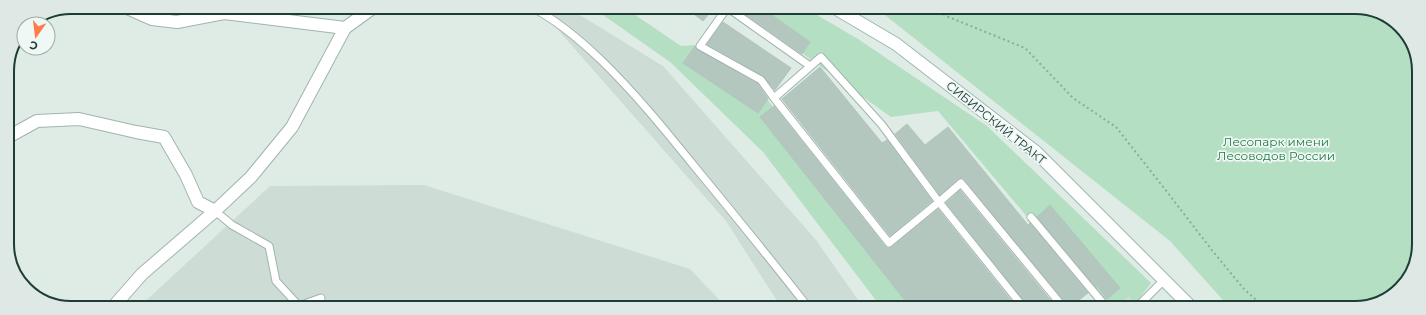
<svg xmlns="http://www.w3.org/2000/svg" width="1426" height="315" viewBox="0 0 1426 315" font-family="Montserrat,sans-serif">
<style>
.built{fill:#cddcd5}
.green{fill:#b5dfc2}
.building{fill:#b4c7bf;stroke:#b1c6be}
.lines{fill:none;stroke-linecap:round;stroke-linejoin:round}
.lane-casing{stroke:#a1b4ae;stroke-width:9}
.street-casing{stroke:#a1b4ae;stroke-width:14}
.secondary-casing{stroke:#9cb8af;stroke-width:14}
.path{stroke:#7cb2a3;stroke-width:2;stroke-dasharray:2 3;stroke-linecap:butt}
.lane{stroke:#fff;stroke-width:7}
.street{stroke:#fff;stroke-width:12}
.secondary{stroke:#fff;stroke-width:12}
.labels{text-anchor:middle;stroke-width:3.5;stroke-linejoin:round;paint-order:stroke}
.street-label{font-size:12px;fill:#1e3d36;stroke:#eff8f4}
.park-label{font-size:12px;fill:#257847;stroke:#eff8f4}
.rim{fill:none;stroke:#1e3d36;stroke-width:2}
</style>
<rect width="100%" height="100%" fill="#dfece6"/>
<!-- built -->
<g class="built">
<polygon points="556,7 567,7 663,66 816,240 863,307 781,307 726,221 552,23"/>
<polygon points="424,185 690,269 726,307 139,307 270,186"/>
<polygon points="1129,295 1138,308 1112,308"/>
</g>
<!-- green -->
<g class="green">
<polygon points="603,7 625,8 681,46 695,45 749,80 770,103 872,234 927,308 881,307 763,152 670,62 596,10"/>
<polygon points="739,8 805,8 858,39 987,126 1151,283 1135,304 1129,296 1112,308 1104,308 938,111 891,117"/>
<polygon points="876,8 1367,8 1400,26 1418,59 1418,256 1397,292 1359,308 1230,308 1170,241"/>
</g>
<!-- building -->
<g class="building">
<polygon points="686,8 714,8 703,21"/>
<polygon points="736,8 762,8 810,42 802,54"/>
<polygon points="723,22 791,68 775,90 763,76 707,44"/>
<polygon points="695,46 698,50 758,84 768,99 758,113 683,63"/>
<polygon points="820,67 882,143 887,140 932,201 890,236 782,99"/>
<polygon points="774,106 885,246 889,248 892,247 938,209 1017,308 911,308 760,117"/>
<polygon points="907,124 925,145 948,127 1028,225 1030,223 1088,293 1069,308 963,178 958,179 940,195 895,134"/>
<polygon points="960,190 1057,308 1029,308 946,203"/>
<polygon points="1050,205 1120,288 1107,299 1097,286 1096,287 1037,217"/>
</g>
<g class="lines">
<!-- lane casing -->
<g class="lane-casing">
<g id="lane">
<path d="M 531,7 C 557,20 580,40 601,60 C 635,93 665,130 695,167 C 732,212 768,256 804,302 L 807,307"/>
<polyline points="727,8 700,46 761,80 774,98 889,243 939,202 882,125 821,57 774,98"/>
<polyline points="728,8 810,66"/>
<polyline points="215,211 232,225 269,246 276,281 299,306 298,307"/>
<polyline points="1031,217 1107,308"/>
<polyline points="299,306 321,298"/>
<polyline points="1024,308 939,202 961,183 1064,308"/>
<polyline points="1136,308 1164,280"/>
</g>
</g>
<!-- street casing -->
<g class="street-casing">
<g id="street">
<polyline points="125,7 152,19 177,22 224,13 345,28"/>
<polyline points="7,76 8,66"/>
<polyline points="8,137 37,121 79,119 136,132 164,137 186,175 198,202 215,211"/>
<polyline points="113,307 142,274 215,211 251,177 292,127 345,28 374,7"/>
</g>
</g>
<!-- secondary casing -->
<g class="secondary-casing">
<polyline id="secondary" points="835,8 896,44 1036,152 1192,308"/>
</g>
<!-- path -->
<polyline class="path" points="935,8 946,16 1025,48 1073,98 1116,127 1164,188 1211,249 1243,288 1265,308"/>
<!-- lane -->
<use href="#lane" class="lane"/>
<!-- street -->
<use href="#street" class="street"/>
<!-- secondary -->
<use href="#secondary" class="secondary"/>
</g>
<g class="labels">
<!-- street labels -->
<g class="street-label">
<text transform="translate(996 123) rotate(39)" y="4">СИБИРСКИЙ ТРАКТ</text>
</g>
<!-- park labels -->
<g class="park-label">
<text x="1276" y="146">Лесопарк имени<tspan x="1276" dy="14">Лесоводов России</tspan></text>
</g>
</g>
<!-- crop -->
<path d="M0 0H1426V315H0ZM71 14H1355A57 57 0 0 1 1412 71V244A57 57 0 0 1 1355 301H71A57 57 0 0 1 14 244V71A57 57 0 0 1 71 14Z" fill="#dee9e5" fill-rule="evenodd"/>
<path class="rim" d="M71 14H1355A57 57 0 0 1 1412 71V244A57 57 0 0 1 1355 301H71A57 57 0 0 1 14 244V71A57 57 0 0 1 71 14Z"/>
<!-- north arrow -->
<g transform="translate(36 36) rotate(194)"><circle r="19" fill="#eff8f4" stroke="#9bada8"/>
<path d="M0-3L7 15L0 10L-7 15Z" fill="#ff7b49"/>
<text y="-6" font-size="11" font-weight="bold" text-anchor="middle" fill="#1e3d36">С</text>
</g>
</svg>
